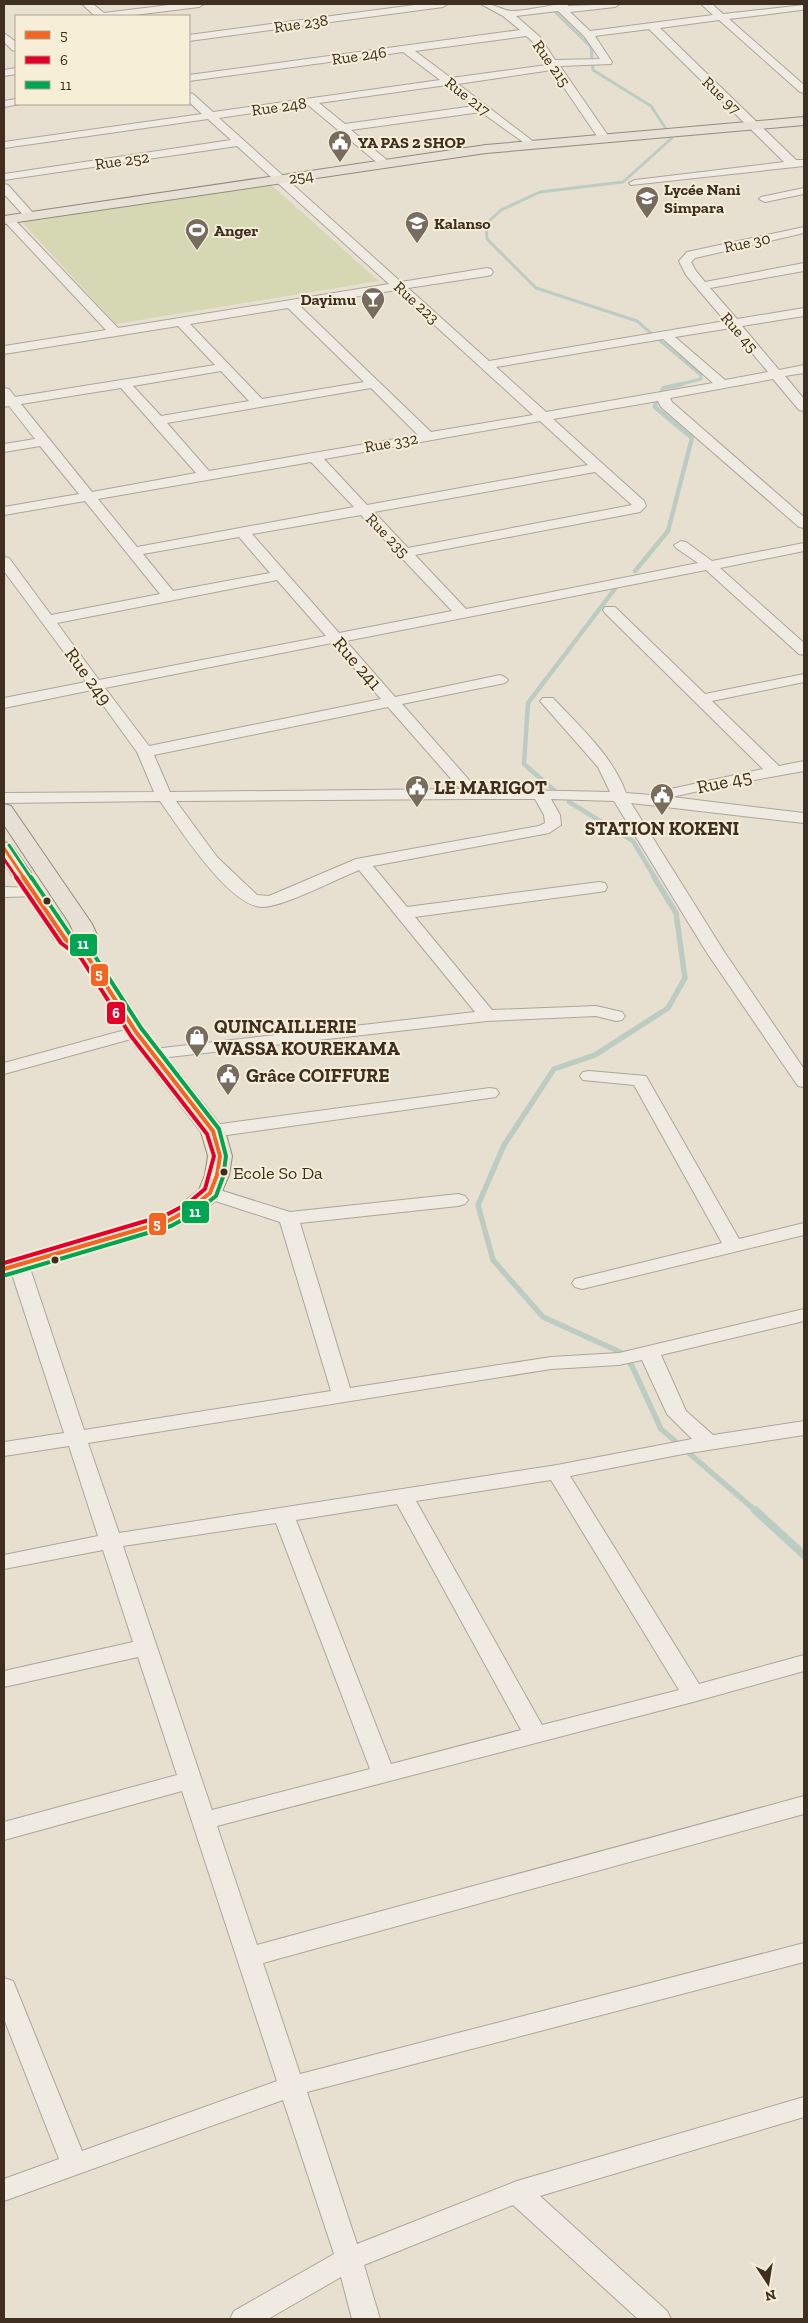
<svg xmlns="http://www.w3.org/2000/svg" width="808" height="2323" viewBox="0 0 808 2323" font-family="'Zilla Slab',serif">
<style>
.green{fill:#d6d7b3}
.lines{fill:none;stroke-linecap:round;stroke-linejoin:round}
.stream-far3{stroke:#bcccc2;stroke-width:3}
.stream-far2{stroke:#bcccc2;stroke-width:4.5}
.stream-far1{stroke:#bcccc2;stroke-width:5.5}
.stream{stroke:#bcccc2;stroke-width:8}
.minor-casing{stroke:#ada599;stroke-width:2}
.major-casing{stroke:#928b80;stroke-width:2}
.minor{fill:#efebe3;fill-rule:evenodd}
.major{fill:#e6e1d4;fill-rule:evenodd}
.bus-1-far1-casing{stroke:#f7eed8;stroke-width:6}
.bus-1-casing{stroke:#f7eed8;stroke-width:8}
.bus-2-far1-casing{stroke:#f7eed8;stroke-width:6}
.bus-2-casing{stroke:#f7eed8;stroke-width:8}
.bus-3-far1-casing{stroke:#f7eed8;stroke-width:6}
.bus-3-casing{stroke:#f7eed8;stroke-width:8}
.bus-1-far1{stroke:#f26522;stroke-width:3}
.bus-1{stroke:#f26522;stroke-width:4}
.bus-2-far1{stroke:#e4002b;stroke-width:3}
.bus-2{stroke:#e4002b;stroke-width:4}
.bus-3-far1{stroke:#00a651;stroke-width:3}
.bus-3{stroke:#00a651;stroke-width:4}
.bus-dot{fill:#3d2e20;stroke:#f7eed8;stroke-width:2}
.labels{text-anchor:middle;stroke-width:4;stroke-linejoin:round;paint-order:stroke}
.far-street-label{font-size:16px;fill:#3d2e20;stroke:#f7eed8}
.far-poi-label{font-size:16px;font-weight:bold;fill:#3d2e20;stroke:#f7eed8;text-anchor:start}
.bus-label{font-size:18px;fill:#3d2e20;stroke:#f7eed8;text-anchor:start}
.street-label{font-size:19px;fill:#3d2e20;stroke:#f7eed8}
.poi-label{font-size:19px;font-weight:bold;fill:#3d2e20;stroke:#f7eed8;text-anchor:start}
.line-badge{stroke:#f7eed8;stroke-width:2}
.badge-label{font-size:14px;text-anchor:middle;font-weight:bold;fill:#fff}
</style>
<rect width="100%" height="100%" fill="#e7e0d1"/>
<!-- green -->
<polygon class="green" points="270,184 379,281 116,324 21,221"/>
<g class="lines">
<!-- stream-far3 -->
<g class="stream-far3">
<polyline points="547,4 591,47 593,70 651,106 672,138 623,182 540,192 501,210 486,224 487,239 536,288 637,321 653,335"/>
<polyline points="658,339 701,375 701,379 677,385"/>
</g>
<!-- stream-far2 -->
<g class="stream-far2">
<polyline points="662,391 664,388 682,384"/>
<polyline points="635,571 668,531 692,438 655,407 656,399"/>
<polyline points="555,791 524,764 528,703 617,586"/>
<polyline points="569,802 633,841 655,878"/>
</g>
<!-- stream-far1 -->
<polyline class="stream-far1" points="654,877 676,913 685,978 668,1008 595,1055 554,1069 504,1145 478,1205 493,1260 543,1317 620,1352 632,1366 661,1429 756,1511"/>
<!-- stream -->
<polyline class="stream" points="755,1510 804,1555"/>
<!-- minor casing -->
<g class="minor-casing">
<g id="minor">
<polygon points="82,4 93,4 104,13 177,4 204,4 199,7 126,16 95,16"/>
<polygon points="422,4 448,4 443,7 189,41 189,35"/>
<path d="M 481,4 C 495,3 501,10 511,11 C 530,11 550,4 568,4 L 568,6 L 620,4 L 615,7 L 570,12 L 590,31 L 713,15 L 701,4 L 712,4 L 723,14 L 804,5 L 804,9 L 801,10 L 729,19 L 804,85 L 804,93 L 800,92 L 719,20 L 660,28 L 796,160 L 804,160 L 804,166 L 631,185 L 629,183 L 635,180 L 784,162 L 649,29 L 595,36 L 612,62 L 611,64 L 560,66 L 609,137 L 603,140 L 599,139 L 552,70 L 458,84 L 534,142 L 536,144 L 530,147 L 481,112 L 351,130 L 388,161 L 390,163 L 388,165 L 380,165 L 308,105 L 219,118 L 401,282 L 487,268 L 491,269 L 493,272 L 491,275 L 487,276 L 408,288 L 489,361 L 725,321 L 686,275 L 679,261 L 687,252 L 804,227 L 804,233 L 695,258 L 691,262 L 696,271 L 705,282 L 804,263 L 804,271 L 710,288 L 737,319 L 804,308 L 804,316 L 742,326 L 779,370 L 804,365 L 804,373 L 785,376 L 804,399 L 804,411 L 799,410 L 773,379 L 670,398 L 672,402 L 804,517 L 804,528 L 799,527 L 661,407 L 658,401 L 553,419 L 644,501 L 646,506 L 640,512 L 415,555 L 466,609 L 698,563 L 676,548 L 674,545 L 681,541 L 686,542 L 712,561 L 804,543 L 804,551 L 720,568 L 804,643 L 804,655 L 799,654 L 706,570 L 346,641 L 395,697 L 500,675 L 505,677 L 508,680 L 505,683 L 402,704 L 477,789 L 610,792 L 598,767 L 540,701 L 543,698 L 553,698 C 580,727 612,755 626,793 L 651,795 L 652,793 L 763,769 L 605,613 L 603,610 L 605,607 L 615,607 L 705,694 L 804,674 L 804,682 L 712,701 L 779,766 L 804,761 L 804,771 L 721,786 L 672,797 L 804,813 L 804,823 L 631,803 L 725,953 L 804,1069 L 804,1087 L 798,1086 L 707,953 L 614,801 L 551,799 L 560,815 L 561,825 L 549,833 L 373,866 L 407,907 L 599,882 L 605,883 L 607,887 L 605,891 L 599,892 L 415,917 L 492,1010 L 596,1006 L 622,1012 L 625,1016 L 622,1020 L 616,1021 L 596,1016 L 487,1021 L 151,1059 L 145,1058 L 142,1054 L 145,1050 L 475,1012 L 359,870 C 337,879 283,907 262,907 C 229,906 179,828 160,801 L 4,803 L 4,793 L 154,792 L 137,752 L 92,690 L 4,708 L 4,698 L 86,682 L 4,571 L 4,557 L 9,558 L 51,615 L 160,594 L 85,501 L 4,515 L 4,507 L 79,494 L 40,446 L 4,452 L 4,444 L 35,439 L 9,406 L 4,407 L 4,388 L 9,389 L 15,397 L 215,365 L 178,326 L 4,354 L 4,346 L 106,330 L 4,221 L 4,217 L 12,217 L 118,328 L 389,284 L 237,146 L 4,180 L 4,174 L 231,140 L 208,119 L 4,148 L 4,142 L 202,114 L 189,102 L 189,93 L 193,94 L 213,112 L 440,80 L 403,52 L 189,81 L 189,75 L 520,30 L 503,16 ZM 558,11 L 584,36 L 600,59 L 555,60 L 540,37 L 516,16 ZM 526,36 L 532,41 L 547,65 L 451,78 L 415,51 ZM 447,85 L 474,106 L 345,124 L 319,103 ZM 396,290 L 533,415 L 431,432 L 300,306 ZM 288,308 L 364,382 L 262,399 L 190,324 ZM 731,328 L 768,372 L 725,380 L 675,337 ZM 663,339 L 713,383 L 546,412 L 496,367 ZM 221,371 L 249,401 L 161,416 L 133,386 ZM 121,388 L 196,473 L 92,492 L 21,404 ZM 371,388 L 418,435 L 209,471 L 167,423 ZM 540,421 L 588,465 L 367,505 L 324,459 ZM 311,462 L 354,507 L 137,547 L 98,499 ZM 595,472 L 632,505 L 408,548 L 374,512 ZM 361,515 L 452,611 L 339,633 L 252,534 ZM 239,537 L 270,573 L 173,591 L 143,554 ZM 277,580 L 326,636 L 99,680 L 57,623 ZM 332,643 L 381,699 L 149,746 L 105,688 ZM 388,707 L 460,789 L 170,792 L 154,755 ZM 473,799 L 535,799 L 544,815 L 545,823 L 539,826 L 356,859 L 269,896 L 257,895 L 217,857 L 176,801 Z"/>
<polygon points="4,33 16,42 16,51 12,50 4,42"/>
<polygon points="16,68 16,74 4,76 4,70"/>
<polygon points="16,99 16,104 20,104 4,107 4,101"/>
<polygon points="4,184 8,185 34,214 36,216 34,218 26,218 4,194"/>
<polygon points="804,188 804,194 765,202 759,199 761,197"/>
<polygon points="4,887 38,888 40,892 38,896 4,897"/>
<polygon points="136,1027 142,1028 145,1032 142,1036 4,1074 4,1063"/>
<polygon points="589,1071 646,1076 739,1239 804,1223 804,1235 582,1289 575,1287 572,1283 575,1279 722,1243 634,1085 583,1080 580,1076 583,1072"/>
<polygon points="490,1088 496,1089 499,1093 496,1097 213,1137 206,1135 204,1131 206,1127 213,1125"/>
<path d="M 210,1187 L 290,1212 L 458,1194 L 465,1196 L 468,1200 L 465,1204 L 458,1206 L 300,1223 L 350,1388 L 551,1357 L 619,1353 L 804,1309 L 804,1321 L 661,1355 L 686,1411 L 713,1435 L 804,1421 L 804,1435 L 683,1454 L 570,1476 L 699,1684 L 804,1655 L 804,1671 L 693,1702 L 217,1826 L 257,1945 L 804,1796 L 804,1814 L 263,1963 L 300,2074 L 804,1943 L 804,1962 L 307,2092 L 357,2244 L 517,2181 L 804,2097 L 804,2117 L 540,2196 L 667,2311 L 671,2319 L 638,2319 L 513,2205 L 364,2265 L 380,2319 L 352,2319 L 341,2277 L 268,2319 L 230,2319 L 234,2311 L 334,2254 L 283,2100 L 4,2201 L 4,2179 L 59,2159 L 4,2019 L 4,1978 L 13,1981 L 16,1988 L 82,2151 L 277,2081 L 182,1791 L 4,1840 L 4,1822 L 177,1775 L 138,1657 L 4,1687 L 4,1671 L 133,1642 L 103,1550 L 4,1569 L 4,1555 L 98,1536 L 69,1446 L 4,1456 L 4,1442 L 64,1433 L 9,1265 L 12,1261 L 19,1259 L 26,1261 L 29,1265 L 84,1430 L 331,1391 L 280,1222 L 203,1197 L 201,1193 L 203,1189 ZM 642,1360 L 667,1414 L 692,1439 L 557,1465 L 119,1533 L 88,1443 L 551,1369 L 619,1365 ZM 551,1480 L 679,1690 L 542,1725 L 416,1501 ZM 397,1504 L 521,1730 L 391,1764 L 296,1520 ZM 276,1523 L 370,1769 L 212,1810 L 123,1546 Z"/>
</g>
</g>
<!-- major casing -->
<g class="major-casing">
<g id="major">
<polygon points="804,117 804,125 486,153 4,224 4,216 486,145"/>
<polygon points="4,804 11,806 92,924 97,935 97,954 145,1029 225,1131 232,1156 229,1175 219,1198 199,1214 177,1226 4,1277 4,1261 159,1216 181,1204 199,1190 205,1175 208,1156 201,1132 128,1037 78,958 55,940 4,863 4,842 11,844 75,936 70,924 4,825"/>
</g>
</g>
<!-- minor -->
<use href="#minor" class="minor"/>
<!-- major -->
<use href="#major" class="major"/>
<!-- bus-1-far1 casing -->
<g class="bus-1-far1-casing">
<polyline id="bus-1-far1" points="4,848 24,878"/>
</g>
<!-- bus-1 casing -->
<g class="bus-1-casing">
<polyline id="bus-1" points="4,1269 168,1221 190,1209 210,1193 217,1175 220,1156 213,1131 136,1032 86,954 66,940 23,877"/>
</g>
<!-- bus-2-far1 casing -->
<g class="bus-2-far1-casing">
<polyline id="bus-2-far1" points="4,859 17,878"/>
</g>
<!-- bus-2 casing -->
<g class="bus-2-casing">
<polyline id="bus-2" points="4,1263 166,1215 187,1204 205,1189 214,1156 207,1134 131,1036 81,958 61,943 16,877"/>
</g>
<!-- bus-3-far1 casing -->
<g class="bus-3-far1-casing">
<polyline id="bus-3-far1" points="9,845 31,878"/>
</g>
<!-- bus-3 casing -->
<g class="bus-3-casing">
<polyline id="bus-3" points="6,1275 171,1226 193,1214 216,1196 223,1177 226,1156 219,1129 141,1028 91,950 71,936 31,877"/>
</g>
<!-- bus-1-far1 -->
<use href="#bus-1-far1" class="bus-1-far1"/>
<!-- bus-1 -->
<use href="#bus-1" class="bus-1"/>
<!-- bus-2-far1 -->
<use href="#bus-2-far1" class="bus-2-far1"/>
<!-- bus-2 -->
<use href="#bus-2" class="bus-2"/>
<!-- bus-3-far1 -->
<use href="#bus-3-far1" class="bus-3-far1"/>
<!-- bus-3 -->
<use href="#bus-3" class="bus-3"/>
</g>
<!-- icons -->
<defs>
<g id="civic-pin" transform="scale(1.25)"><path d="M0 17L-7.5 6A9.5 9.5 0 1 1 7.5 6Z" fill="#786c5e" stroke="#f7eed8"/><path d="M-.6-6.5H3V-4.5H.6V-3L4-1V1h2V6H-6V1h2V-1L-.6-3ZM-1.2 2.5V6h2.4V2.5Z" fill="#fff"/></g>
<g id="school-pin" transform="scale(1.25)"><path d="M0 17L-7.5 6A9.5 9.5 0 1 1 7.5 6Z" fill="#786c5e" stroke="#f7eed8"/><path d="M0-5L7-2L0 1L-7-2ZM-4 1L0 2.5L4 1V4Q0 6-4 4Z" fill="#fff"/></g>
<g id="stadium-pin" transform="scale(1.25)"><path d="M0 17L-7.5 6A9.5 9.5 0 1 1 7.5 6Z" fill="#786c5e" stroke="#f7eed8"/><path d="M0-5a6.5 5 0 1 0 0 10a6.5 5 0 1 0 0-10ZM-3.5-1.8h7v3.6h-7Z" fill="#fff"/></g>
<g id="bar-pin" transform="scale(1.25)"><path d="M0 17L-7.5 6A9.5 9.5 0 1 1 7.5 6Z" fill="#786c5e" stroke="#f7eed8"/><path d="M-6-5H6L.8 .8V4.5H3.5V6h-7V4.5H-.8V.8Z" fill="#fff"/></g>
<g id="shop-pin" transform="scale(1.25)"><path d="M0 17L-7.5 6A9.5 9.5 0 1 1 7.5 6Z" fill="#786c5e" stroke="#f7eed8"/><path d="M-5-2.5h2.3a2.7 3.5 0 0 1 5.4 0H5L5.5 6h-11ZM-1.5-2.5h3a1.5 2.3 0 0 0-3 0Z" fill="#fff"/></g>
</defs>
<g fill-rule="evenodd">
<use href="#civic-pin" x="340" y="142"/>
<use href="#school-pin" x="647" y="198"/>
<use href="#school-pin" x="417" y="223"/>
<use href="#stadium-pin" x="197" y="230"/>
<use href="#bar-pin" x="373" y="299"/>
<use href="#civic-pin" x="417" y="787"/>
<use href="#civic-pin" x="662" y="795"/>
<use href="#shop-pin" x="197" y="1037"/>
<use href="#civic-pin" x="228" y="1075"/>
</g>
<!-- markers -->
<g class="bus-dot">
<circle cx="47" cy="901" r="4.5"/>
<circle cx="224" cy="1172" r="4.5"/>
<circle cx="55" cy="1260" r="4.5"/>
</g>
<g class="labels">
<!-- far-street labels -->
<g class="far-street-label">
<text transform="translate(301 23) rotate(-8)" y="6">Rue 238</text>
<text transform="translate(359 55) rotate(-8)" y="6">Rue 246</text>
<text transform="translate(552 63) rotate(55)" y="6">Rue 215</text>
<text transform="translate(722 95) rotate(44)" y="6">Rue 97</text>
<text transform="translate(468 96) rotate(38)" y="6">Rue 217</text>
<text transform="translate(279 106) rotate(-8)" y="6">Rue 248</text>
<text transform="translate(122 160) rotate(-8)" y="6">Rue 252</text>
<text transform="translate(301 176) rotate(-8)" y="6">254</text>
<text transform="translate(747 242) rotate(-12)" y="6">Rue 30</text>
<text transform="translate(417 302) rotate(42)" y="6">Rue 223</text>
<text transform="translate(740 332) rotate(49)" y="6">Rue 45</text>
<text transform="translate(391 442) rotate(-10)" y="6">Rue 332</text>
<text transform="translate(388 535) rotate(46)" y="6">Rue 235</text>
</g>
<!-- far-poi labels -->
<g class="far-poi-label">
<text x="358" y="148">YA PAS 2 SHOP</text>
<text x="664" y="195">Lycée Nani<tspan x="664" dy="18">Simpara</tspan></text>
<text x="434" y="229">Kalanso</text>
<text x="214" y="236">Anger</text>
<text x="356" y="305" text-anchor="end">Dayimu</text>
</g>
<!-- bus labels -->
<g class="bus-label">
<text x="233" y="1179">Ecole So Da</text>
</g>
<!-- street labels -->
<g class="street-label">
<text transform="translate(358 663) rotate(49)" y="7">Rue 241</text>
<text transform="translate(89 676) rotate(54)" y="7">Rue 249</text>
<text transform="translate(724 781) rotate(-12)" y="7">Rue 45</text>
</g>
<!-- poi labels -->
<g class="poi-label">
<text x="434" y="794">LE MARIGOT</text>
<text x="662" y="835" text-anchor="middle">STATION KOKENI</text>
<text x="214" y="1033">QUINCAILLERIE<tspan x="214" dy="22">WASSA KOUREKAMA</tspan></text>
<text x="246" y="1082">Grâce COIFFURE</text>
</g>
</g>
<g class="line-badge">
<rect x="69" y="933" width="29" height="24" rx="5" fill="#00a651"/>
<rect x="90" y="963" width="19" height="24" rx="5" fill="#f26522"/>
<rect x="106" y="1001" width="20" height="24" rx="5" fill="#e4002b"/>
<rect x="181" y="1200" width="29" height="24" rx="5" fill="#00a651"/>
<rect x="148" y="1212" width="19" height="24" rx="5" fill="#f26522"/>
</g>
<g class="badge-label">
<text x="83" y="949">11</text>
<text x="99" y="979">5</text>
<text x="116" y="1018">6</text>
<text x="195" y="1217">11</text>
<text x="157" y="1229">5</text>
</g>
<!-- border -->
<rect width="808" height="2323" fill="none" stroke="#3d2e20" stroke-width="10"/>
<!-- legend -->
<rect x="15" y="15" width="175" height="90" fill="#f7eed8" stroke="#ada18e"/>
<rect x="25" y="31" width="25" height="8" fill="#f26522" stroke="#ada18e"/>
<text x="60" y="40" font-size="15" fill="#3d2e20">5</text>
<rect x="25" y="56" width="25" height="8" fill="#e4002b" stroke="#ada18e"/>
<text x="60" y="65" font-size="15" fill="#3d2e20">6</text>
<rect x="25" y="81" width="25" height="8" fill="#00a651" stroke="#ada18e"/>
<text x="60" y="90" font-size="15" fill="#3d2e20">11</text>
<!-- north arrow -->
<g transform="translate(768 2283) rotate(168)" stroke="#f7eed8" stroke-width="4" paint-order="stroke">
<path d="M0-4L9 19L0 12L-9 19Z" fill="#3d2e20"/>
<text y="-8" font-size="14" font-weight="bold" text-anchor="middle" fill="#3d2e20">N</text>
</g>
</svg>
